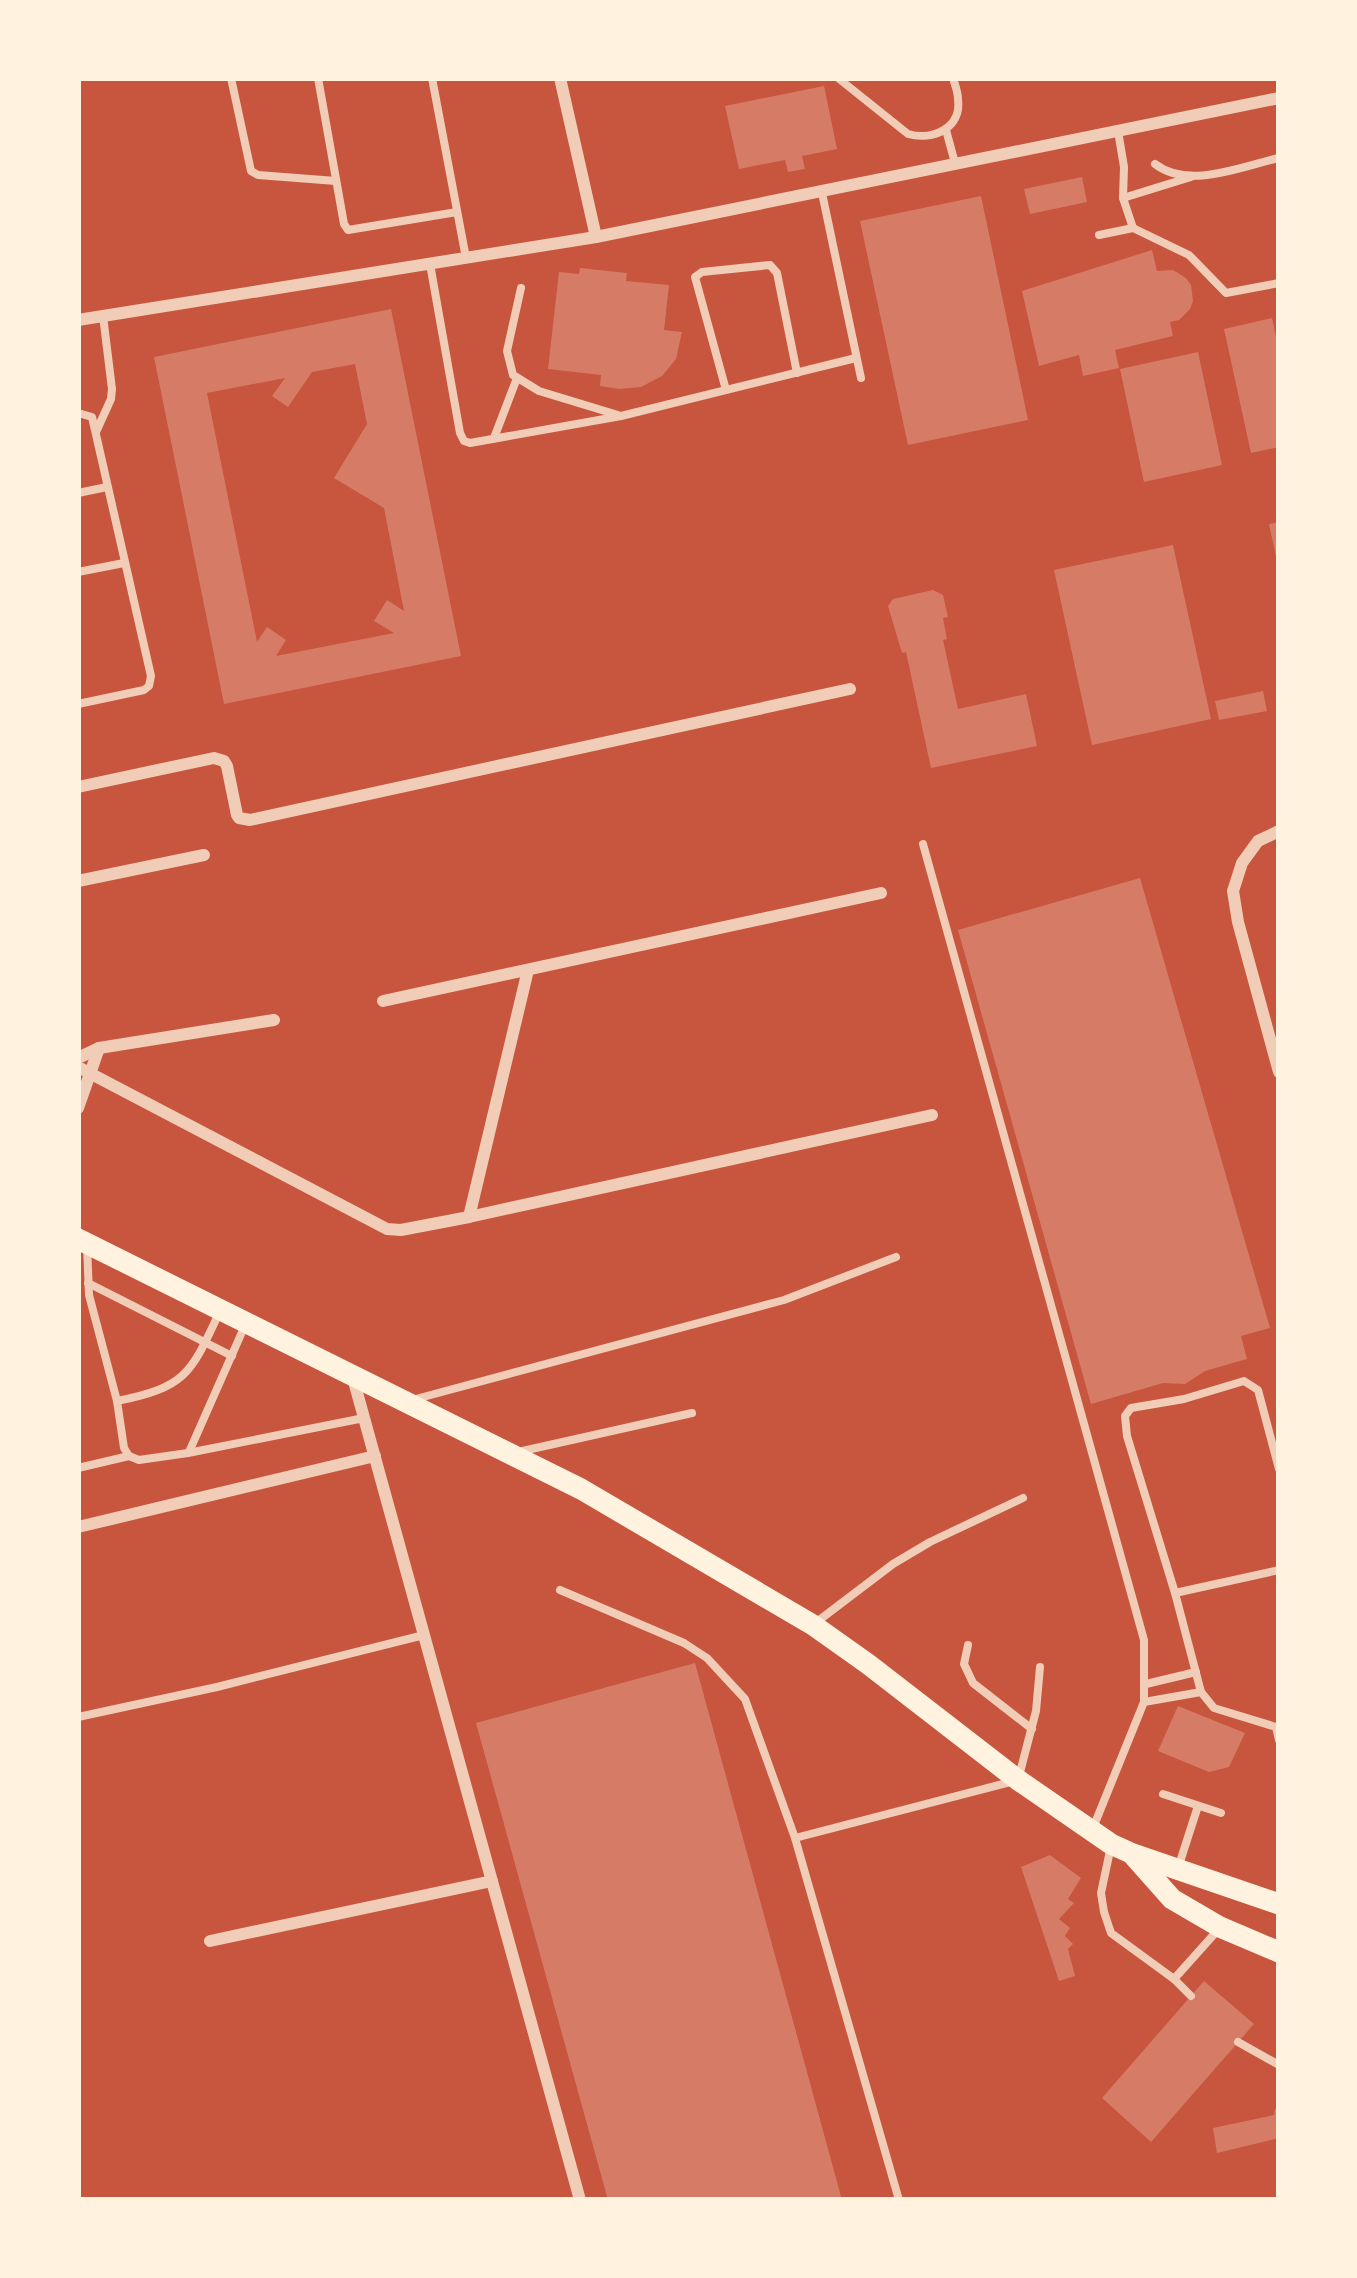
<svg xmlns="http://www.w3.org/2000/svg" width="1357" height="2278" viewBox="0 0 1357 2278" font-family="Jost,sans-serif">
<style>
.building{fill:#d67c66;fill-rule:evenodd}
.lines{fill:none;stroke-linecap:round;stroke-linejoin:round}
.service{stroke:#f1ccb7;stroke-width:8}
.minor{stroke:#f1ccb7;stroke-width:12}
.secondary{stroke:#fff3e0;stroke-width:21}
</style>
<rect width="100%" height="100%" fill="#c8553d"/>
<!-- building -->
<g class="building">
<polygon points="824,86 837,149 802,156 805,169 788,172 785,160 739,169 725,106"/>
<polygon points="1082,177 1087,202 1030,214 1024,189"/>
<polygon points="981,196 1028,420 908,445 860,221"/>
<polygon points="1152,250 1157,271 1173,270 1186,278 1191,285 1193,301 1190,309 1179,320 1170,322 1173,336 1115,350 1119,368 1083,376 1079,355 1039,366 1022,291"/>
<polygon points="580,268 627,273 626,281 669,285 664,330 682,332 676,359 662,376 641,387 619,389 600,386 601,375 548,369 559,272 579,274"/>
<path d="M 391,309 L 461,656 L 224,704 L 154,357 ZM 355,364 L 367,424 L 334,478 L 384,508 L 404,611 L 387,600 L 374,621 L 394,633 L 276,656 L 286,640 L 267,627 L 257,642 L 207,393 L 285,378 L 272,396 L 288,407 L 312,372 Z"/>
<polygon points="1272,318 1279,351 1279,447 1251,453 1224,329"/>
<polygon points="1198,352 1222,465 1144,482 1120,369"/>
<polygon points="1279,522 1279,561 1277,561 1269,524"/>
<polygon points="1173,545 1211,719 1092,745 1054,570"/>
<polygon points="933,590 943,595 948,617 943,618 947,639 943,640 958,709 1026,694 1037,746 931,768 906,652 902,653 888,606 893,599"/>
<polygon points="1263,691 1267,711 1219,720 1215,701"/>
<polygon points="1140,878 1270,1328 1241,1336 1247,1359 1205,1371 1185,1384 1163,1383 1091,1404 958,930"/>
<polygon points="695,1663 842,2200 608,2200 476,1723"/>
<polygon points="1178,1706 1245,1733 1229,1767 1209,1772 1158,1751"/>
<polygon points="1050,1855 1081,1878 1068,1899 1074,1903 1059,1919 1070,1928 1065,1936 1073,1944 1068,1949 1075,1976 1059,1981 1021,1867"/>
<polygon points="1204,1981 1254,2024 1151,2142 1102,2098"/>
<polygon points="1279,2107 1279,2138 1217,2153 1213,2128 1274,2115 1275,2109"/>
</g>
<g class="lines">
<!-- service -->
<g class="service">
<polyline points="231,78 251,171 258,175 336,181"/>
<polyline points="318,78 344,224 348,230 457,212"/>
<polyline points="432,78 466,258"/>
<path d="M 838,78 L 908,134 C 933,141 962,128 958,99 C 958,92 955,85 953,78"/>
<polyline points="946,130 955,163"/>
<polyline points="1118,131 1124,167 1123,198 1133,228"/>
<path d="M 1155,164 C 1189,190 1242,166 1279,158"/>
<polyline points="822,193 861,378"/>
<polyline points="1123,198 1191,177"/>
<polyline points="1099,235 1133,228 1189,255 1226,293 1279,283"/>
<polyline points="430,264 460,433 464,441 470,443 621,416 856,358"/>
<polyline points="521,288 507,351 513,375 539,391 618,415"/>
<polyline points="726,390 695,277 702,272 770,265 777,273 797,373"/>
<polyline points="78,413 92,417 151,676 149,686 144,690 78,704"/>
<polyline points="96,432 111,399 112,389 103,316"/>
<polyline points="494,438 517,378"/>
<polyline points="78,493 107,487"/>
<polyline points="78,572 124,563"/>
<polyline points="923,844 1144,1640 1144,1702 1093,1828"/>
<polyline points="87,1245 89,1295 117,1401 124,1448 129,1456 139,1460 188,1453 364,1418"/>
<polyline points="88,1283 232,1356"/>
<polyline points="412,1400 784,1300 896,1257"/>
<path d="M 117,1401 C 187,1387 191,1373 220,1311"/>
<polyline points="189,1452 246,1323"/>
<polyline points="518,1452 692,1413"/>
<polyline points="78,1468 129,1456"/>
<polyline points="1279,1469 1258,1390 1244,1381 1184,1399 1131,1408 1125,1416 1127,1436 1175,1593 1201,1692 1214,1708 1276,1727 1279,1740"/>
<polyline points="560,1590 684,1643 707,1658 745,1699 795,1838 899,2200"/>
<polyline points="1175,1593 1279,1570"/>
<polyline points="814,1624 893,1564 930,1542 1023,1498"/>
<polyline points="968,1645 964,1664 973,1683 1032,1729"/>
<polyline points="1146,1684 1196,1672"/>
<polyline points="1144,1702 1201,1692"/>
<polyline points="78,1717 217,1687 424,1635"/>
<polyline points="1163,1794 1221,1813"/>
<polyline points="795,1838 1018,1780 1036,1711 1040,1667"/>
<polyline points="1111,1846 1101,1893 1104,1912 1111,1933 1174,1979 1191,1996"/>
<polyline points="1178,1868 1198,1806"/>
<polyline points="1174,1979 1217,1931"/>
<polyline points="1238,2042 1279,2065"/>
</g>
<!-- minor -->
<g class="minor">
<polyline points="560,78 596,237"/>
<polyline points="78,320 596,237 1279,98"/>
<polyline points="78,787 214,758 224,761 227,766 237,815 239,818 250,820 850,689"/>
<polyline points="1279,831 1258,841 1242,863 1233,891 1238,922 1279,1072"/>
<polyline points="78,881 204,855"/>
<polyline points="383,1001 881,893"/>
<polyline points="78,1058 99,1048 274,1020"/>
<polyline points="78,1067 387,1229 401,1230 469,1217 932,1115"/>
<polyline points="78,1108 99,1048"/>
<polyline points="469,1217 528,970"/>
<polyline points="353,1378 580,2200"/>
<polyline points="78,1527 375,1456"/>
<polyline points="210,1941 492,1881"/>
</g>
<!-- secondary -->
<g class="secondary">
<polyline points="78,1239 581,1489 813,1625 868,1664 1018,1780 1111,1844 1133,1854 1279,1904"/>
<polyline points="1133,1855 1172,1899 1220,1927 1279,1952"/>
</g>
</g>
<!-- border -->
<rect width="1357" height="2278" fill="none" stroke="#fff3e0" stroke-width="162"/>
</svg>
